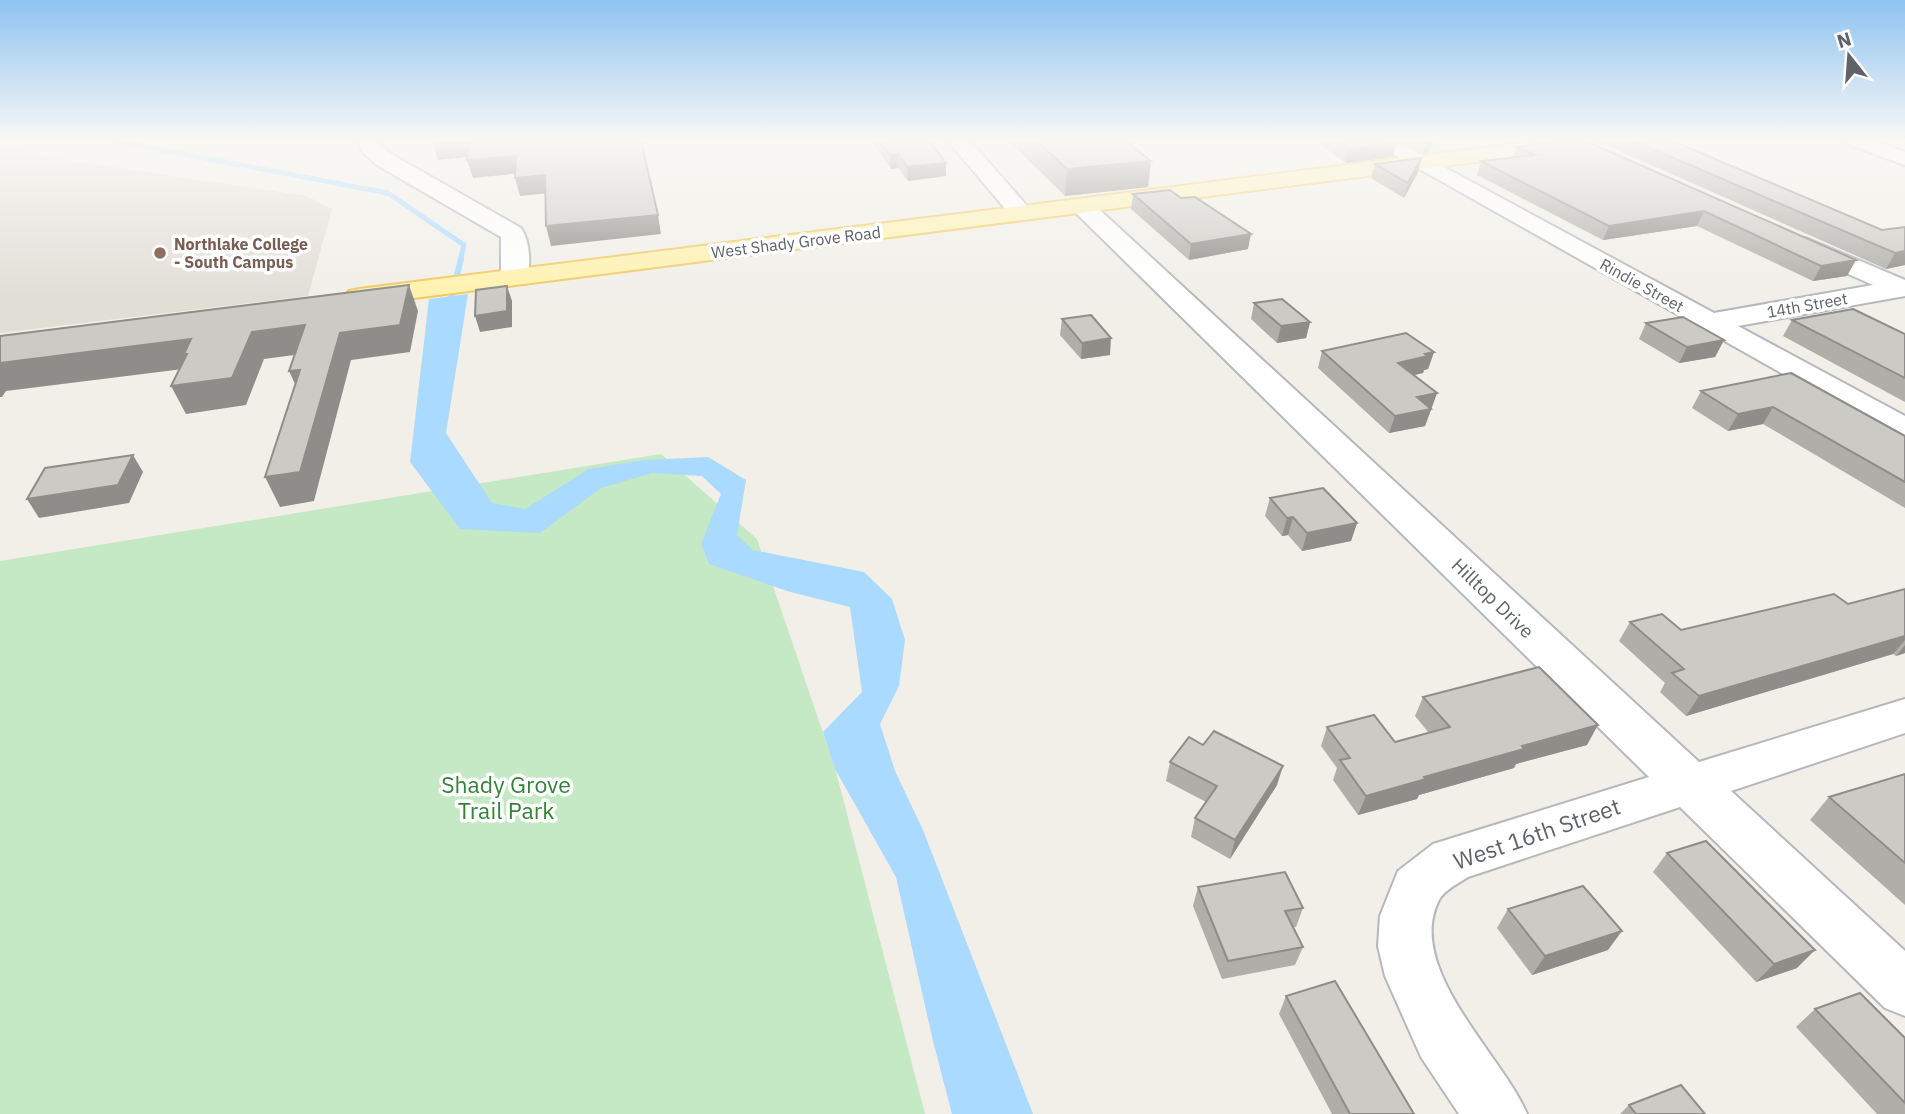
<svg xmlns="http://www.w3.org/2000/svg" width="1905" height="1114" viewBox="0 0 1905 1114" font-family="'IBM Plex Sans',sans-serif">
<style>
.education{fill:#e1ded6}
.green{fill:#c5e8c5}
.water{fill:#aadaff}
.lines{fill:none;stroke-linecap:round;stroke-linejoin:round}
.stream-far1{stroke:#aadaff;stroke-width:5}
.stream{stroke:#aadaff;stroke-width:6}
.minor-casing{stroke:#b5b8bc;stroke-width:4}
.major-casing{stroke:#f2c960;stroke-width:4}
.minor{fill:#fff;fill-rule:evenodd}
.major{fill:#fff2af;fill-rule:evenodd}
.wall{fill:#afaea9}
.shaded-wall{fill:#8f8d8a}
.building{fill:#cccac5;stroke:#8f8d8a;stroke-width:2}
.education-dot{fill:#8d6e63;stroke:#fff;stroke-width:2.5}
.labels{text-anchor:middle;stroke-width:7;stroke-linejoin:round;paint-order:stroke}
.far-street-label{font-size:16px;fill:#5f6368;stroke:#fff}
.far-education-label{font-size:16px;font-weight:bold;fill:#785e54;stroke:#fff;text-anchor:start}
.street-label{font-size:19px;fill:#5f6368;stroke:#fff}
.near-park-label{font-size:23px;fill:#348238;stroke:#fff}
.near-street-label{font-size:23px;fill:#5f6368;stroke:#fff}
</style>
<rect width="100%" height="100%" fill="#f1efe8"/>
<!-- education -->
<polygon class="education" points="0,145 59,159 307,196 332,209 308,296 0,333"/>
<!-- green -->
<polygon class="green" points="661,454 757,539 835,768 925,1114 0,1114 0,561"/>
<!-- water -->
<polygon class="water" points="468,294 446,433 492,503 525,509 589,469 645,460 708,457 746,480 737,535 753,550 864,572 892,599 905,640 899,686 880,724 895,771 923,830 1033,1114 952,1114 933,1041 896,877 835,769 823,732 862,692 850,607 787,591 709,564 701,544 721,494 702,476 652,473 601,488 540,533 460,529 410,462 429,299"/>
<g class="lines">
<!-- stream-far1 -->
<polyline class="stream-far1" points="115,141 388,193 464,245 460,261"/>
<!-- stream -->
<polyline class="stream" points="449,306 461,259"/>
<!-- minor casing -->
<g class="minor-casing">
<g id="minor">
<path d="M 358,141 L 378,141 L 380,146 L 393,155 L 521,228 C 530,241 533,270 523,284 L 505,284 L 501,278 L 501,237 L 377,165 L 363,153 Z"/>
<polygon points="948,141 970,141 1029,208 1033,213 1029,218 1013,218"/>
<polygon points="1370,141 1396,141 1714,313 1873,285 1797,251 1793,246 1797,241 1806,238 1905,280 1905,296 1738,326 1905,416 1905,439 1893,436"/>
<polygon points="1847,141 1877,141 1905,152 1905,165 1850,145"/>
<path d="M 1082,199 L 1090,201 L 1699,762 L 1905,699 L 1905,733 L 1731,791 L 1905,951 L 1905,1016 L 1885,1008 L 1680,807 L 1468,877 C 1459,883 1444,890 1439,900 C 1404,968 1503,1056 1527,1114 L 1459,1114 L 1421,1057 L 1385,976 L 1378,946 L 1380,916 L 1398,871 L 1433,844 L 1649,777 L 1074,211 L 1070,206 L 1074,201 Z"/>
</g>
</g>
<!-- major casing -->
<g class="major-casing">
<polygon id="major" points="1540,141 1603,141 1593,147 359,305 349,303 345,297 349,291 359,289"/>
</g>
<!-- minor -->
<use href="#minor" class="minor"/>
<!-- major -->
<use href="#major" class="major"/>
</g>
<!-- wall -->
<g class="wall">
<polygon points="871,141 930,141 946,163 946,176 908,181 898,168 891,169"/>
<polygon points="1009,141 1126,141 1151,161 1148,187 1065,196"/>
<polygon points="1323,141 1393,141 1393,157 1346,163 1322,146"/>
<polygon points="1402,141 1434,141 1428,152 1423,153"/>
<polygon points="1558,141 1847,276 1813,281 1697,226 1603,240 1477,175 1481,161 1513,157 1517,147"/>
<polygon points="1603,141 1673,141 1882,230 1905,265 1886,269 1604,144"/>
<polygon points="1421,158 1418,172 1404,198 1371,178 1375,164"/>
<polygon points="1133,194 1248,249 1189,260 1131,209"/>
<polygon points="1254,303 1310,322 1306,338 1277,343 1251,319"/>
<polygon points="1062,319 1110,355 1081,359 1060,335"/>
<polygon points="1792,320 1905,334 1905,402 1783,336"/>
<polygon points="1646,323 1724,340 1715,357 1679,363 1639,339"/>
<polygon points="1322,351 1434,352 1428,369 1424,370 1423,373 1414,375 1437,393 1425,426 1389,433 1318,368"/>
<polygon points="1701,391 1905,436 1905,508 1763,424 1728,431 1692,408"/>
<polygon points="1270,498 1357,523 1351,541 1302,551 1288,535 1282,536 1265,516"/>
<polygon points="1905,589 1905,653 1896,656 1893,654 1686,716 1660,692 1665,683 1619,641 1630,622 1681,630 1848,604"/>
<polygon points="1423,697 1587,745 1516,764 1514,768 1419,795 1417,799 1358,815 1333,780 1337,768 1321,746 1327,727 1395,742 1429,733 1415,716"/>
<polygon points="1203,745 1277,785 1230,859 1191,837 1195,818 1206,802 1166,781 1170,762"/>
<polygon points="1905,774 1905,905 1810,820 1829,797"/>
<polygon points="1667,853 1797,968 1756,982 1653,872"/>
<polygon points="1198,887 1303,908 1296,927 1293,927 1303,947 1295,965 1222,979 1193,906"/>
<polygon points="1508,909 1608,950 1532,975 1497,928"/>
<polygon points="1286,996 1414,1114 1332,1114 1279,1014"/>
<polygon points="1815,1009 1905,1038 1905,1114 1877,1114 1796,1027"/>
<polygon points="1629,1105 1705,1114 1620,1114"/>
</g>
<!-- shaded-wall -->
<g class="shaded-wall">
<polygon points="440,141 471,141 475,156 438,160 433,142"/>
<polygon points="1427,141 1434,141 1428,152 1423,153"/>
<polygon points="1396,143 1393,157 1346,163 1349,149"/>
<polygon points="898,154 898,168 891,169 890,155"/>
<polygon points="516,156 521,173 473,178 467,160"/>
<polygon points="1421,158 1418,172 1404,198 1408,183"/>
<polygon points="1151,161 1148,187 1065,196 1067,169"/>
<polygon points="946,163 946,176 908,181 907,167"/>
<polygon points="545,175 549,193 520,196 515,178"/>
<polygon points="1704,211 1697,226 1603,240 1609,226"/>
<polygon points="658,215 661,234 551,246 546,226"/>
<polygon points="1251,234 1248,249 1189,260 1191,244"/>
<polygon points="1905,251 1905,265 1886,269 1895,253"/>
<polygon points="1856,260 1847,276 1813,281 1821,266"/>
<polygon points="409,285 418,311 410,352 351,360 314,501 280,507 265,477 340,333"/>
<polygon points="507,286 512,301 512,327 480,332 475,316"/>
<polygon points="1310,322 1306,338 1277,343 1281,326"/>
<polygon points="305,325 317,352 264,359 246,405 186,414 171,386 252,332"/>
<polygon points="1111,338 1110,355 1081,359 1082,343"/>
<polygon points="191,339 191,368 6,391 2,397 0,397 0,363"/>
<polygon points="1724,340 1715,357 1679,363 1687,347"/>
<polygon points="1434,352 1428,369 1424,370 1423,373 1393,380 1398,363"/>
<polygon points="300,370 302,399 289,371"/>
<polygon points="1437,393 1425,426 1389,433 1395,416 1417,397"/>
<polygon points="1773,407 1763,424 1728,431 1738,414"/>
<polygon points="133,455 143,472 129,503 39,518 27,499"/>
<polygon points="1293,517 1288,535 1282,536 1287,518"/>
<polygon points="1357,523 1351,541 1302,551 1307,533"/>
<polygon points="1905,636 1905,640 1893,654 1686,716 1699,696"/>
<polygon points="1905,645 1905,653 1896,656"/>
<polygon points="1598,725 1587,745 1516,764 1514,768 1419,795 1417,799 1358,815 1366,796 1424,777 1522,746"/>
<polygon points="1283,766 1277,785 1230,859 1235,840"/>
<polygon points="1622,931 1608,950 1532,975 1545,956"/>
<polygon points="1815,950 1797,968 1756,982 1774,964"/>
</g>
<!-- building -->
<g class="building">
<polygon points="470,141 641,141 658,215 546,226 545,175 515,178 516,156 467,160"/>
<polygon points="880,141 930,141 946,163 907,167 898,154 890,155"/>
<polygon points="1037,141 1126,141 1151,161 1067,169"/>
<polygon points="1337,141 1393,141 1396,143 1349,149"/>
<polygon points="1558,141 1586,141 1856,260 1821,266 1704,211 1609,226 1481,161 1535,155 1517,147"/>
<polygon points="1634,141 1673,141 1882,230 1905,227 1905,251 1895,253"/>
<polygon points="1421,158 1408,183 1375,164"/>
<polygon points="1170,190 1181,198 1195,197 1251,234 1191,244 1133,194"/>
<polygon points="409,285 400,325 340,333 300,472 265,477 300,370 289,371 305,325 252,332 232,378 171,386 187,354 184,354 191,339 0,363 0,336"/>
<polygon points="507,286 507,311 475,316 476,290"/>
<polygon points="1282,299 1310,322 1281,326 1254,303"/>
<polygon points="1853,309 1905,334 1905,378 1792,320"/>
<polygon points="1091,315 1111,338 1082,343 1062,319"/>
<polygon points="1683,317 1724,340 1687,347 1646,323"/>
<polygon points="1406,333 1434,352 1425,354 1428,356 1398,363 1437,393 1417,397 1431,409 1395,416 1322,351"/>
<polygon points="1791,373 1905,436 1905,482 1773,407 1738,414 1701,391"/>
<polygon points="133,455 118,485 27,499 45,468"/>
<polygon points="1323,488 1357,523 1307,533 1293,517 1287,518 1270,498"/>
<polygon points="1905,589 1905,636 1699,696 1672,673 1684,669 1630,622 1662,614 1681,630 1834,594 1848,604"/>
<polygon points="1539,667 1598,725 1522,746 1524,749 1424,777 1426,779 1366,796 1340,760 1350,758 1327,727 1374,715 1395,742 1450,727 1423,697"/>
<polygon points="1214,731 1283,766 1235,840 1195,818 1217,786 1170,762 1189,737 1203,745"/>
<polygon points="1905,774 1905,863 1829,797"/>
<polygon points="1706,841 1815,950 1774,964 1667,853"/>
<polygon points="1285,872 1303,908 1285,911 1303,947 1228,961 1198,887"/>
<polygon points="1583,886 1622,931 1545,956 1508,909"/>
<polygon points="1335,981 1414,1114 1350,1114 1286,996"/>
<polygon points="1860,993 1905,1038 1905,1103 1815,1009"/>
<polygon points="1681,1085 1705,1114 1636,1114 1629,1105"/>
</g>
<!-- sky -->
<linearGradient id="sky" x2="0" y2="1"><stop stop-color="#8fc3f1"/><stop offset="0.47" stop-color="#f9f8f5"/><stop offset="1" stop-color="#f9f8f5" stop-opacity="0"/></linearGradient>
<rect width="1905" height="297" fill="url(#sky)"/>
<!-- markers -->
<circle class="education-dot" cx="160" cy="253" r="7"/>
<g class="labels">
<!-- far-street labels -->
<g class="far-street-label">
<text transform="translate(796 242) rotate(-7)" y="6">West Shady Grove Road</text>
<text transform="translate(1642 285) rotate(29)" y="6">Rindie Street</text>
<text transform="translate(1807 305) rotate(-10)" y="6">14th Street</text>
</g>
<!-- far-education labels -->
<g class="far-education-label">
<text x="174" y="250">Northlake College<tspan x="174" dy="18">- South Campus</tspan></text>
</g>
<!-- street labels -->
<g class="street-label">
<text transform="translate(1493 598) rotate(44)" y="7">Hilltop Drive</text>
</g>
<!-- near-park labels -->
<g class="near-park-label">
<text x="506" y="793">Shady Grove<tspan x="506" dy="26">Trail Park</tspan></text>
</g>
<!-- near-street labels -->
<g class="near-street-label">
<text transform="translate(1537 834) rotate(-19)" y="8">West 16th Street</text>
</g>
</g>
<!-- north arrow -->
<g transform="translate(1849 56) rotate(343)" stroke="#ffffff" stroke-width="5" paint-order="stroke">
<path d="M0-5L12 26L0 18L-12 26Z" fill="#5f6368"/>
<text y="-10" font-size="19" font-weight="bold" text-anchor="middle" fill="#5f6368">N</text>
</g>
</svg>
